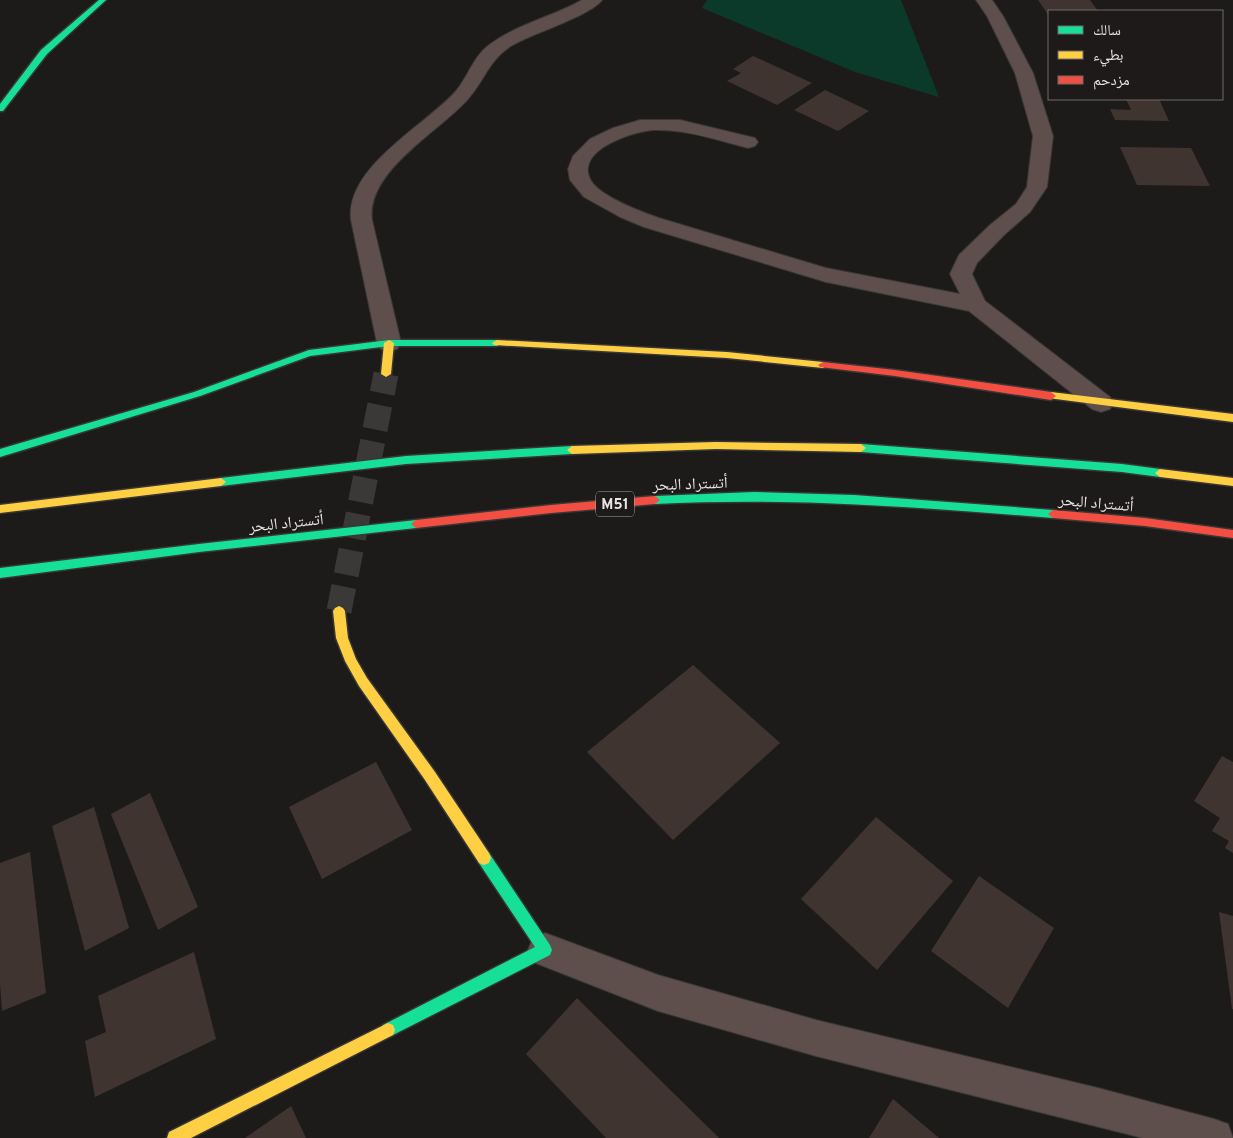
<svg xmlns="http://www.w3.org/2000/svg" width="1233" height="1138" viewBox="0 0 1233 1138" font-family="Overpass,'Noto Naskh Arabic',sans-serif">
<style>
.green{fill:#0c3a2a}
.building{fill:#403430}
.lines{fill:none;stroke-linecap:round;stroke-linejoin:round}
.secondary-tunnel{stroke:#3a3938;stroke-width:25;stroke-dasharray:25 12;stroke-linecap:butt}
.street-casing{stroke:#383736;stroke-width:2}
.fast-casing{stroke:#383736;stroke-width:3}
.slow-casing{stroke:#383736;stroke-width:3}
.jam-casing{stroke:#383736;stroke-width:3}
.street{fill:#5e4e4c;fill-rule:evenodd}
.fast{fill:#16e098;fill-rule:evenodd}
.slow{fill:#ffcf43;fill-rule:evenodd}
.jam{fill:#f24e42;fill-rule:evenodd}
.labels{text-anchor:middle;stroke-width:4;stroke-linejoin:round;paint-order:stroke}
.shield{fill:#1d1a19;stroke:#aaa8a7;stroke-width:1}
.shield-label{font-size:15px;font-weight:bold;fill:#e7e5e4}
.street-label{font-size:16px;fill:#e7e5e4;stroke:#1d1a19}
</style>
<rect width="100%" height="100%" fill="#1c1b1a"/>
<!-- green -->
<polygon class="green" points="707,0 901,0 939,97 855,72 702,8"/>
<!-- building -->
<g class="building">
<polygon points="1038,0 1090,0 1098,11 1049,11 1049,16"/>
<polygon points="753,56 812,83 777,105 727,81 741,73 733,69"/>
<polygon points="825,90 869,111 838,131 794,110"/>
<polygon points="1126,99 1159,99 1169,121 1115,120 1110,109 1131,110"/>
<polygon points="1120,147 1191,148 1210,186 1137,185"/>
<polygon points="693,665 780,743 673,840 587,752"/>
<polygon points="1222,756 1233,762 1233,853 1225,848 1229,841 1212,831 1220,818 1194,801"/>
<polygon points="376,762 412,830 322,879 289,807"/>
<polygon points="150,793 198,907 158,930 111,814"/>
<polygon points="94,807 129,928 85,951 52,826"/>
<polygon points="876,817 953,881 877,970 801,899"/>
<polygon points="30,852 46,993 2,1011 0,983 0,863"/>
<polygon points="979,876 1054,928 1008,1008 931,951"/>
<polygon points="1219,912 1233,916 1233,1009 1232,1009"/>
<polygon points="194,952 216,1039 95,1097 85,1041 106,1032 98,996"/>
<polygon points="577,998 719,1138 606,1138 526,1054"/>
<polygon points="893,1099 939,1138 869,1138"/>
<polygon points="291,1106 306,1138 245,1138"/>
</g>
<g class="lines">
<!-- secondary-tunnel -->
<polyline class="secondary-tunnel" points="339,611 386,374"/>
<!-- street casing -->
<g class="street-casing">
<g id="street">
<path d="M 582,0 L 602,0 C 592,15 531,34 511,46 C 488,61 485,80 468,99 C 439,132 366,171 372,220 L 401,343 L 397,349 L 389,351 L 381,349 L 377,343 L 351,220 C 345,167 425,126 456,91 C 468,77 473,57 489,45 C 517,24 552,17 582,0 Z"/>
<path d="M 976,0 L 992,0 L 1003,16 L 1033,73 L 1053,136 L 1047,187 L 1030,212 L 1004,235 L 977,263 L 972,274 L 985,301 L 1110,397 L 1113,403 L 1110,409 L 1101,412 L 1092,409 L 969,311 L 826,282 L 644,227 L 620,217 L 584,197 L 570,180 L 568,169 L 573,156 L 590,139 L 613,128 L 640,120 L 680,120 L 755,138 L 758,142 L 755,146 L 748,148 C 717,140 686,129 654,130 C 633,131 576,150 590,179 C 598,196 642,212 659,218 L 826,268 L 960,294 L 950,274 L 959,255 L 990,225 L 1016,204 L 1027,187 L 1033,136 L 1015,73 L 987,16 Z"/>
<polygon points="545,933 658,975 816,1020 1098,1088 1214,1119 1228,1124 1233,1138 1143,1138 816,1056 658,1011 533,962 528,950 533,938"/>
</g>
</g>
<!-- fast casing -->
<g class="fast-casing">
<g id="fast">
<polygon points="99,0 106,0 47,54 3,111 0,111 0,104 41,50"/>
<polygon points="389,340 497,340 502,343 497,346 389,346 310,356 200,396 0,457 0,449 194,392 309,350"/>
<polygon points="861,444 1122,464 1160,469 1165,473 1160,477 1122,472 861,452 856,448"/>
<polygon points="572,446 577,450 572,454 406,464 221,486 216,482 221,478 406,456"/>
<path d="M 754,492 L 854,495 L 1053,510 L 1058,514 L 1053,518 C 920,507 788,497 655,504 L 650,500 L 655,496 Z"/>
<polygon points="416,520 421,524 416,528 199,552 0,578 0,568 199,544"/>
<polygon points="484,851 489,853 550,945 552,950 550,955 393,1035 388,1037 383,1035 381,1030 383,1025 535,947 479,863 477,858 479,853"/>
</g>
</g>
<!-- slow casing -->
<g class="slow-casing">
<g id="slow">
<polygon points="389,340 394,343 391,374 386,377 381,374 384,343"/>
<polygon points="497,340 727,352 823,362 828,365 823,368 727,358 494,345 492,343"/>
<polygon points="1051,392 1233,414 1233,422 1048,398 1046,396 1048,394"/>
<polygon points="716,442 861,444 866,448 861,452 716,449 572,454 567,450 572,446"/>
<polygon points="1160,469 1233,478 1233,486 1160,477 1155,473"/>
<polygon points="221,478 226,482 221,486 0,513 0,505"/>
<polygon points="339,606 343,608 345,611 348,638 356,659 367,678 435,772 489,853 491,858 489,863 484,865 479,863 425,780 359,686 345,661 336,638 333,611 335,608"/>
<polygon points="388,1023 393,1025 395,1030 393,1035 191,1138 167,1138 169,1132"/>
</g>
</g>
<!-- jam casing -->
<g class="jam-casing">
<g id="jam">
<polygon points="823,362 895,370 1051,392 1056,396 1051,400 895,376 820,367 818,365"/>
<polygon points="655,496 660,500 655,504 551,513 416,528 411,524 416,520 551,505"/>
<polygon points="1053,510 1145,518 1233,530 1233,538 1145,526 1053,518 1048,514"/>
</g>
</g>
<!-- street -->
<use href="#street" class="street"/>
<!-- fast -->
<use href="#fast" class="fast"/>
<!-- slow -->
<use href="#slow" class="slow"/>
<!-- jam -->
<use href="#jam" class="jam"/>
</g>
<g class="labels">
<!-- shield labels -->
<rect class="shield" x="596" y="491.5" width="38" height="25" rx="4"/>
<g class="shield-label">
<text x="615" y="509">M51</text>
</g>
<!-- street labels -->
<g class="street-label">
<text transform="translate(690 483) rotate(-2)" y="6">أتستراد البحر</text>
<text transform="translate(1096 502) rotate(5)" y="6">أتستراد البحر</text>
<text transform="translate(286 522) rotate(-6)" y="6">أتستراد البحر</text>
</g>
</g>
<!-- legend -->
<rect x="1048" y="10" width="175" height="90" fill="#1d1a19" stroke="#6e6b6a"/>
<rect x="1058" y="26" width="25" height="8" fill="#16e098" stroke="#6e6b6a"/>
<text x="1093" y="35" font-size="15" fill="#e7e5e4">سالك</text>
<rect x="1058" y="51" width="25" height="8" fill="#ffcf43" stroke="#6e6b6a"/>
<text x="1093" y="60" font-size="15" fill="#e7e5e4">بطيء</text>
<rect x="1058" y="76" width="25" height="8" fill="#f24e42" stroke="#6e6b6a"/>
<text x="1093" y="85" font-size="15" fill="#e7e5e4">مزدحم</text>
</svg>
